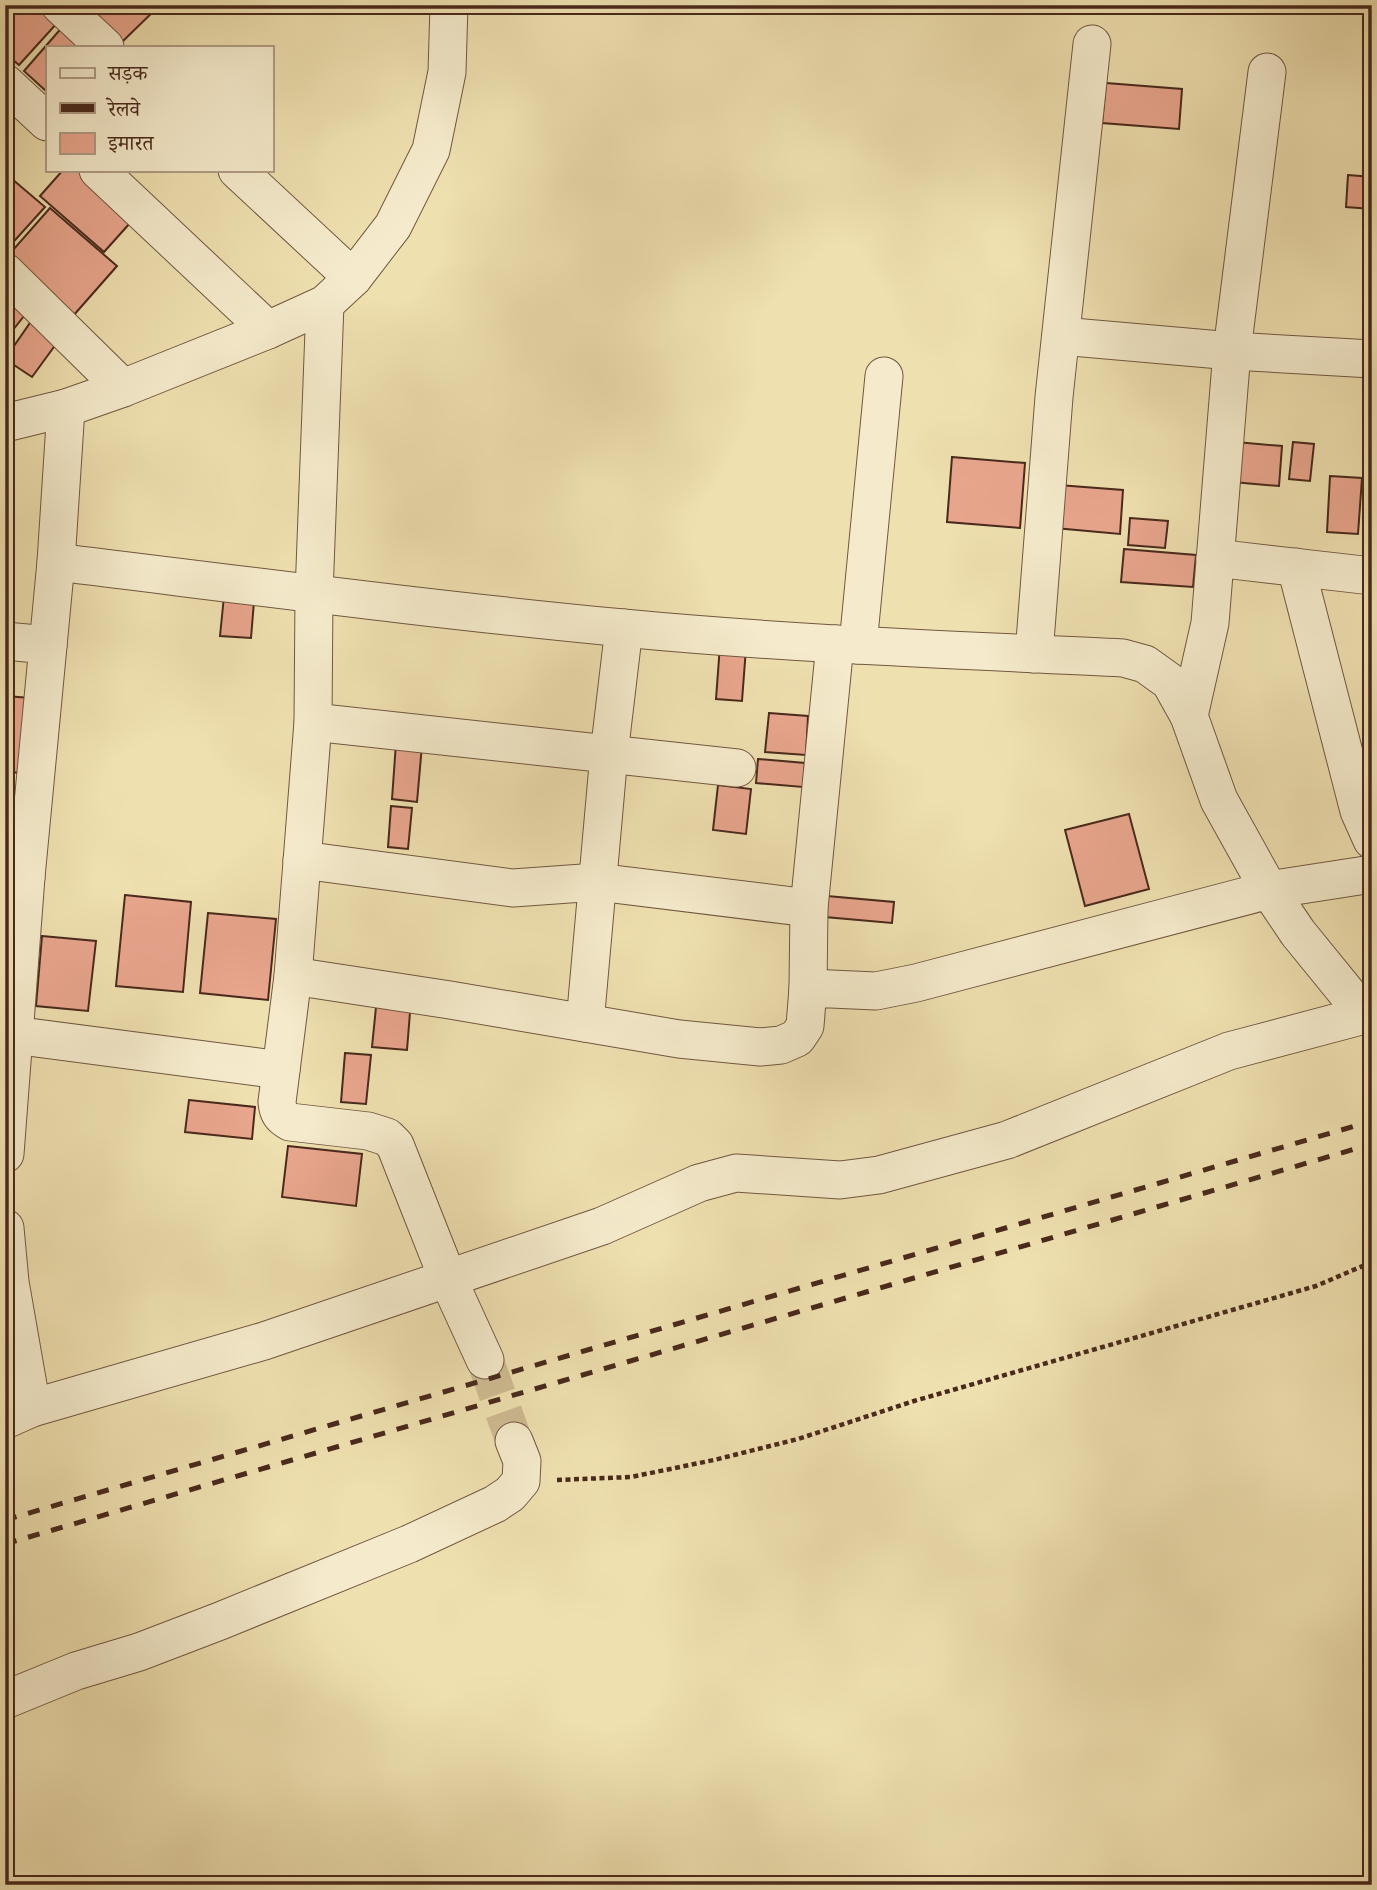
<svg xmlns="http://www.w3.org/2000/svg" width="1377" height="1890" viewBox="0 0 1377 1890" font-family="Alegreya,'Noto Serif Devanagari',serif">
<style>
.building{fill:#e9a68e;stroke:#49291c;stroke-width:2}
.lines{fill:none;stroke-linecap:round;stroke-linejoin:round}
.street-tunnel{stroke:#cebb92;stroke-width:37;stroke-dasharray:37 18;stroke-linecap:butt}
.street-casing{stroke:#725741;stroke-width:39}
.path{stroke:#49291c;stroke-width:4.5;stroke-dasharray:5 3.5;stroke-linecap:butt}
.street{stroke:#f5ebcc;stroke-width:37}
.rail{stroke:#49291c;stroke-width:5;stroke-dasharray:12 12;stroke-linecap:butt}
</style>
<rect width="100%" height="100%" fill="#efe0b0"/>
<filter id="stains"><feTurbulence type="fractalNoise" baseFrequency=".00286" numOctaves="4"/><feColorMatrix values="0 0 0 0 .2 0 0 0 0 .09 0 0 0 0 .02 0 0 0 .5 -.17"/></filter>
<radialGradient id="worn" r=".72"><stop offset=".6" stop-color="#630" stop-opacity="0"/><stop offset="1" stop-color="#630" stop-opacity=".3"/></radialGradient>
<!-- building -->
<g class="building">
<polygon points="5,5 38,5 58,22 19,65 5,53"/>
<polygon points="87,5 160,5 122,42"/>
<polygon points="65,24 92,47 47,47 47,92 24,71"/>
<polygon points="1106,83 1182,89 1179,129 1102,123"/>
<polygon points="63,170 89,170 139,213 104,252 40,196"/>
<polygon points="5,173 45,207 7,249 5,248"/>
<polygon points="1348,175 1372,177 1372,209 1346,207"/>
<polygon points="50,208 117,266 73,316 6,258"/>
<polygon points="5,293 28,311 5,340"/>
<polygon points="32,320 59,340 32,377 5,359"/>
<polygon points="1236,442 1282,446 1279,486 1233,482"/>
<polygon points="1293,442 1314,444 1310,481 1289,479"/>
<polygon points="952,457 1025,463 1020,528 947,522"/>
<polygon points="1330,476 1362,478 1358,534 1327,532"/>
<polygon points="1058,485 1123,490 1120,534 1055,528"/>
<polygon points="1130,518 1168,521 1165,548 1128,545"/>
<polygon points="1124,549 1196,555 1193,587 1121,582"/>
<polygon points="225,586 255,589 251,638 220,636"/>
<polygon points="720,645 746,648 742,701 716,699"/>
<polygon points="5,696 31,698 24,773 5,772"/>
<polygon points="769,713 808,716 806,755 765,752"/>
<polygon points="396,743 422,745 417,802 392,799"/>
<polygon points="758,759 805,763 803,787 756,783"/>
<polygon points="718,785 751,789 746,834 713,830"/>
<polygon points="391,806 412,808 408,849 388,847"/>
<polygon points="1129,814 1149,889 1085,906 1065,830"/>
<polygon points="125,895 191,902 183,992 116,986"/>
<polygon points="827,896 894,902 892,923 825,917"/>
<polygon points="208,913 276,919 268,1000 200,993"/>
<polygon points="42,936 96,941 88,1011 36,1006"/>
<polygon points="377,997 411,1000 407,1050 372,1047"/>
<polygon points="345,1053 371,1055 366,1104 341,1102"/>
<polygon points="189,1100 255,1107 252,1139 185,1132"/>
<polygon points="288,1146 362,1154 356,1206 282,1197"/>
</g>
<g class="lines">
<!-- street-tunnel -->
<polyline class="street-tunnel" points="485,1360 514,1441"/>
<!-- street casing -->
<g class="street-casing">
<g id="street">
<polyline points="60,5 105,47"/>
<polyline points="5,83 47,122"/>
<polyline points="98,170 268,330"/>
<polyline points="237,170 353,278"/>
<polyline points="5,272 123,388"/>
<path d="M 325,304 L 314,594 L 313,722 L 293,976 L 277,1102 C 278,1113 281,1117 290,1122 L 368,1131 L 387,1137 L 395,1145 L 448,1279 L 485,1360"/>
<polyline points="1061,336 1232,351 1372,359"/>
<polyline points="5,423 66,408 123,388 268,330 325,304 353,278 393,226 431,150 447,72 449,5"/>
<polyline points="1215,558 1372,576"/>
<path d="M 56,562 C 245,585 434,610 623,628 C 790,644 957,650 1123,658 L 1145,664 L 1170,682 L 1189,716 L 1219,800 L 1269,890 L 1298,933 L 1364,1014"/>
<polyline points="1296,567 1359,811 1372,840"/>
<polyline points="5,641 48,645"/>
<polyline points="858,645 884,376"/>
<polyline points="1034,654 1054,397 1092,44"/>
<polyline points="1189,716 1210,623 1232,351 1267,72"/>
<polyline points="313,722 737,768"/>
<polyline points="302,860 513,888 597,882 809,908"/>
<polyline points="5,875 26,877 56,562 66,408"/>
<polyline points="293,976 450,1000 679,1039 760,1047 781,1045 797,1038 805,1026 808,988 876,991 916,983 1269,890 1372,874"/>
<polyline points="808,988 809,908 835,644"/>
<polyline points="585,1023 609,754 624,628"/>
<polyline points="13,1035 281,1070"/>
<polyline points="5,1154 26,877"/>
<polyline points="5,1228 10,1282 32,1408"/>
<polyline points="5,1420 32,1408 264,1341 602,1226 699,1183 736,1173 840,1180 879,1175 1007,1140 1229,1051 1372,1013"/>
<polyline points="5,1700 76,1671 139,1652 220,1621 409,1544 495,1504 510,1494 521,1481 522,1461 514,1441"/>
</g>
</g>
<!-- path -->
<polyline class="path" points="557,1480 631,1477 714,1460 798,1439 914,1401 1316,1286 1372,1262"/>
<!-- street -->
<use href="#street" class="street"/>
<!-- rail -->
<g class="rail">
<polyline points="5,1520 1372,1121"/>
<polyline points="5,1544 1372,1144"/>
</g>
</g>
<!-- margin -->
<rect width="1377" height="1890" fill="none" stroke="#efe0b0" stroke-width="28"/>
<rect x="7" y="7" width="1363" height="1876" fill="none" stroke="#49291c" stroke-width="3.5"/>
<rect x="14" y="14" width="1349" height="1862" fill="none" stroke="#49291c" stroke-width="2"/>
<!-- legend -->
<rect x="46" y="46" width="228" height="126" fill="#f5ebcc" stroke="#b09d86" stroke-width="2"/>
<rect x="60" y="68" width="35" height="10" fill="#f5ebcc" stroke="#b09d86" stroke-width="2"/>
<text x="108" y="80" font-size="21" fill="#49291c">सड़क</text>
<rect x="60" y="103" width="35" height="10" fill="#49291c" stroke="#b09d86" stroke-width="2"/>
<text x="108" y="116" font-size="21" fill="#49291c">रेलवे</text>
<rect x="60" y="133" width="35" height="21" fill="#e9a68e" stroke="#b09d86" stroke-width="2"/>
<text x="108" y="150" font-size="21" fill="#49291c">इमारत</text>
<rect width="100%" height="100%" filter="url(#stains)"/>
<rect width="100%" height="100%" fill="url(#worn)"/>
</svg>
